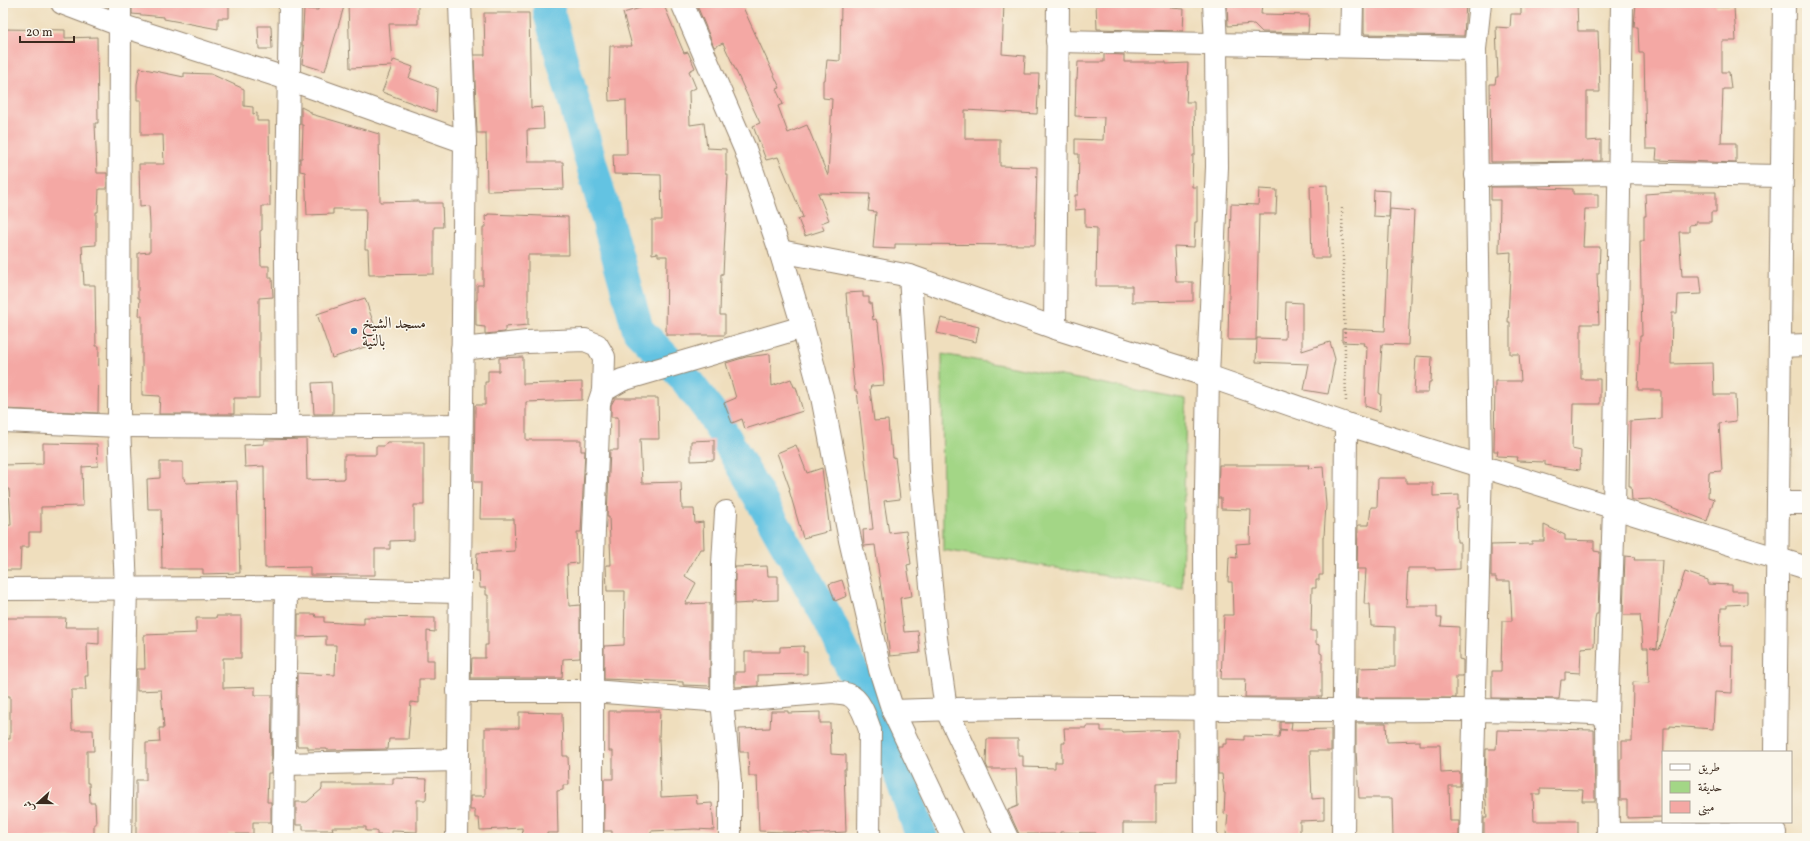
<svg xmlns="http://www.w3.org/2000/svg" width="1810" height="841" viewBox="0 0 1810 841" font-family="Vollkorn,Amiri,serif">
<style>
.green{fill:#a3d686;stroke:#6f8052}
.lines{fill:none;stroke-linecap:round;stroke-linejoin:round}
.river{stroke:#64c3e2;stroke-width:32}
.building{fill:#f4a8a4}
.minor-casing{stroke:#95846e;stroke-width:24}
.path{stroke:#95846e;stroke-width:2.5;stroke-dasharray:1 3;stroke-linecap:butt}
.minor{stroke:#fff;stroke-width:22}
.poi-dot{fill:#1f6fb2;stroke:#fbf7ec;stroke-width:1.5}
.labels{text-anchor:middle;stroke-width:3;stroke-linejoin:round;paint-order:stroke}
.poi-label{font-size:16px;fill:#3b2a1e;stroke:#fbf7ec;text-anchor:start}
</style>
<rect width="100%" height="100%" fill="#fbf7ec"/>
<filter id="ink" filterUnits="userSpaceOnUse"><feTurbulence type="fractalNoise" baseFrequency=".025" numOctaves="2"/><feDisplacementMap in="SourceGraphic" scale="8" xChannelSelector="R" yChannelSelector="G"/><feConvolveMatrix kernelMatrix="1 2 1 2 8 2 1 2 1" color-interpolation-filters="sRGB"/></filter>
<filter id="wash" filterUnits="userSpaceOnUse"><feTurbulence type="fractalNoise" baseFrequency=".012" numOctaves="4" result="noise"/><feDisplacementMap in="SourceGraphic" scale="16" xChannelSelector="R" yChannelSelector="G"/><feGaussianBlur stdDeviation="0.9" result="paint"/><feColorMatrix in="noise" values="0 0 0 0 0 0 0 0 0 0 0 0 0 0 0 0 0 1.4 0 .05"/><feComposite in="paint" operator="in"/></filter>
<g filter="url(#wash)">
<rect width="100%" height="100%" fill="#efdebd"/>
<!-- green -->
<polygon class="green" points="942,354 1186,399 1182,588 943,550"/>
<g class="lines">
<!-- river -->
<polyline class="river" points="549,3 549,13 638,330 683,376 712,414 829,620 895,762 922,838"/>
</g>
<g id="blocks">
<!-- building -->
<g class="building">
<polygon points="132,3 229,3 229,18 218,18 218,29 164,19 164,17 132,14"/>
<polygon points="318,3 345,3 325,71 302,64 304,46 302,45 304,9 318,10"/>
<polygon points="348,3 418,3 418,24 389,24 392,63 394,60 413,67 409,78 437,88 436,112 382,92 392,66 350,68"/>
<polygon points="644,3 663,3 684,53 688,52 695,68 689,71 696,88 689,91 690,125 704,123 707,148 726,149 726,175 728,175 723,274 721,274 720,315 725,315 725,335 666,335 667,256 658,256 658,253 652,254 652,220 662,220 661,175 614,174 613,154 627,154 626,100 609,101 608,78 609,78 610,46 632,46 623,13 644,7"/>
<polygon points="696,3 741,3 780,88 776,89 783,104 778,106 788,133 807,125 828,176 832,99 823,98 823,80 825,80 827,60 840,61 841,3 1004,3 1002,54 1025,56 1024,74 1039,74 1037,114 965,110 965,139 1000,139 1000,166 1037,167 1035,245 895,244 895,249 873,248 876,212 868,211 870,194 818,193 829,220 821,223 824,230 805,236 798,219 803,217 778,157 766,160 753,126 760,123 723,43 714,47"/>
<polygon points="1096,3 1171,3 1171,8 1184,9 1183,31 1097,29"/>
<polygon points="1227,3 1262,3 1261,14 1309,15 1308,33 1262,32 1254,24 1228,26"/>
<polygon points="1364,3 1466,3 1464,36 1364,34"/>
<polygon points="1521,3 1577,3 1578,31 1598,31 1600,92 1587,92 1587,141 1601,140 1601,161 1491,162 1490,84 1495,84 1496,77 1498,77 1496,27 1510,28 1511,14 1521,14"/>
<polygon points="1636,3 1716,3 1716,7 1734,7 1736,41 1722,41 1722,72 1729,72 1731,89 1723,89 1721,143 1736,143 1736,163 1656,160 1657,149 1646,149 1644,53 1639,53 1638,27 1634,27"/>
<polygon points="484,13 529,13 531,108 543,107 544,129 527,130 528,162 563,162 564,189 487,191 486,133 477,133 474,55 485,55"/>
<polygon points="258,26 271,26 272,49 259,49"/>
<polygon points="3,29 65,30 65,38 97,37 98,123 95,123 97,173 107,173 107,189 99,189 98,212 96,212 96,245 82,246 84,285 95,285 96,346 99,346 98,413 3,409"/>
<polygon points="1104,54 1124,55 1124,62 1166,62 1166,64 1188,63 1186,102 1194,102 1195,155 1193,155 1192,187 1197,187 1197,222 1195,222 1194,247 1174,246 1176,282 1193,282 1193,301 1132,302 1132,286 1096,286 1097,228 1085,227 1085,209 1075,210 1075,195 1078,195 1079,154 1075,154 1075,139 1103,140 1104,117 1075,116 1076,79 1077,79 1078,62 1104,62"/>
<polygon points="140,68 184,77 184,73 211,74 244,89 244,106 253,107 253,114 257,113 257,121 269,121 270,206 262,206 262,230 260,231 261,266 269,266 269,278 272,278 273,297 259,298 259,398 234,398 234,414 159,414 160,396 142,395 142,316 139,316 140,298 138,298 138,253 150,252 150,224 149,206 140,207 139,164 164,164 163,135 141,135 141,100 137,100 137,84"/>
<polygon points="301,107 311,112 311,114 379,134 380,202 418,201 418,203 442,203 443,227 434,227 434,274 369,275 368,249 365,249 366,209 333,209 333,214 307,215 305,172 300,171 300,158 302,158 303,125 301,125"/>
<polygon points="1327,185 1329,258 1312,258 1310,186"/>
<polygon points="1491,187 1539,187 1539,188 1573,189 1573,194 1598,194 1598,209 1585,209 1583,247 1600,247 1599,273 1597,273 1599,324 1581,324 1581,379 1600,379 1600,404 1573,404 1572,449 1581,451 1580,470 1545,465 1545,462 1517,461 1518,457 1497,456 1498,451 1494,451 1495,381 1521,381 1519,354 1510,354 1510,322 1508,322 1511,252 1499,253 1500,200 1491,200"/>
<polygon points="1259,189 1277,190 1276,214 1259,214 1256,340 1228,340 1231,204 1258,205"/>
<polygon points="1374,190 1390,191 1389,217 1373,216"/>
<polygon points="1673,192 1716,192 1716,212 1711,212 1711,222 1696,222 1696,224 1689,225 1689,232 1679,232 1682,276 1700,276 1702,294 1678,295 1677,313 1672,313 1671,364 1713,363 1714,395 1735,395 1736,421 1719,423 1722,471 1709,472 1708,497 1714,499 1707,521 1651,499 1632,500 1631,486 1629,486 1630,421 1661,419 1661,390 1638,390 1640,336 1642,336 1640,241 1644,241 1644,216 1646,216 1645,194"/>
<polygon points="1390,209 1414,211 1408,345 1382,344 1379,393 1381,394 1380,411 1365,406 1367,346 1363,345 1364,343 1342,342 1342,329 1385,331"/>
<polygon points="488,214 568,217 569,255 528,255 528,325 505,327 505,332 485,334 485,327 476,326 476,300 477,300 477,285 483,285 483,227 486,227 485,216 488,215"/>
<polygon points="863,292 863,297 869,297 869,303 871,303 873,320 876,319 877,323 878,323 883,368 884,385 871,386 870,389 874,421 888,420 890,446 892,446 893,458 895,457 900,499 884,501 889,533 906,531 911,564 907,565 912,596 900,598 904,632 918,631 920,653 890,656 875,545 864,546 863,530 873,529 857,391 855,391 853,376 846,293"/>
<polygon points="365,298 380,342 332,358 317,314"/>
<polygon points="1286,302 1302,303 1302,351 1330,342 1335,359 1328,394 1304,390 1309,364 1256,362 1257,338 1285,339"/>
<polygon points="941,318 979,327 976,342 937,333"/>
<polygon points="770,354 772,386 791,379 794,387 796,387 803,411 745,429 742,419 732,423 724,403 736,398 726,363 746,357"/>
<polygon points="1416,356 1432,357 1431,382 1429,382 1428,393 1414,393"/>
<polygon points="523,357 523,384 582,382 582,400 526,402 526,440 581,440 581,451 585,451 581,532 577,532 578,563 567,564 569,606 580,605 580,658 563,659 562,678 471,678 472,658 485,658 485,645 488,645 488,595 486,595 486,588 480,588 479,571 476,571 477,553 515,551 514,519 480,519 481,482 474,482 475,405 485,405 485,382 488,382 488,371 499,371 499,358"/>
<polygon points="331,382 332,394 333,394 333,414 314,414 312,383"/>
<polygon points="615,398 658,398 659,439 640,439 642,483 681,482 682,509 694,509 695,523 703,522 704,549 700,549 685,576 696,583 685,604 710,603 710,686 683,685 683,682 604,679 604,646 624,645 625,591 607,591 606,565 611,565 609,517 607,517 610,450 618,450 618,417 611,417 611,405"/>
<polygon points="306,439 307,480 344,479 344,455 376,455 376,446 384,446 387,442 424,442 424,505 414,505 414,540 390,541 390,549 375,549 375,575 310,575 310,567 265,568 264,466 245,467 244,445 264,444 264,440"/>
<polygon points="714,440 714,460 691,461 691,441"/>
<polygon points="43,443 97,444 98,466 82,467 83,506 41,507 41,532 29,532 29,547 21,547 20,570 3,570 3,526 11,525 9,489 3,489 3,465 43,464"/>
<polygon points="796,445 807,473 822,468 830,531 803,538 789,490 790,489 777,453"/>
<polygon points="160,462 183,462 183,478 185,478 186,483 237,481 240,573 203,574 203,569 162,569 161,509 148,509 147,479 160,478"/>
<polygon points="1219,465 1309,465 1308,468 1323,467 1326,505 1324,536 1323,536 1323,575 1319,575 1319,580 1316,580 1316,588 1312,588 1311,631 1316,631 1316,644 1320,645 1320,653 1322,654 1322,697 1245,697 1246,679 1221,679 1224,615 1233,615 1232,582 1228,582 1229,557 1237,558 1236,544 1250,543 1251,510 1221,509 1221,498 1218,498"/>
<polygon points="1378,478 1406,478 1406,483 1433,483 1433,496 1459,495 1459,509 1456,509 1457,542 1460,542 1460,569 1435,570 1435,568 1408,568 1406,606 1437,606 1437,618 1442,618 1441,626 1459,627 1459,659 1463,660 1463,676 1456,676 1456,698 1357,698 1358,668 1395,667 1395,627 1371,626 1370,604 1364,604 1366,569 1357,569 1358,525 1369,525 1371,507 1377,507"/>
<polygon points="1544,525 1565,535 1565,540 1594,541 1594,551 1600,552 1598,614 1596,614 1595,620 1594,647 1581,648 1580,673 1565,672 1565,680 1561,680 1559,699 1492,698 1492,671 1501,671 1502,621 1512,621 1510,581 1496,581 1496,577 1491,577 1491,545 1532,544 1532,541 1544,541"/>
<polygon points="1625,556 1635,557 1634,560 1662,560 1657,649 1650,648 1659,650 1685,572 1708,580 1708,584 1732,585 1732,591 1747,591 1747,604 1727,605 1727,608 1721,608 1719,646 1733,646 1732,693 1715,692 1713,729 1670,726 1670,728 1664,728 1663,817 1627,818 1627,800 1620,800 1620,759 1622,759 1622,741 1632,741 1633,682 1649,683 1648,648 1643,648 1640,615 1623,615"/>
<polygon points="767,566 768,576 778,576 778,600 752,601 752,603 735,604 735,567"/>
<polygon points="842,580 847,596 835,601 829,584"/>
<polygon points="298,614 315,614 316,617 324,617 324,622 359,624 364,624 364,617 435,618 435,632 427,631 427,660 434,660 434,679 419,679 419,703 411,702 408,739 389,739 388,749 327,750 327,749 308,749 308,746 297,746 297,673 335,675 336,645 326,645 326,636 298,637"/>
<polygon points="216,616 241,616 241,658 223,658 223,688 255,687 255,695 272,695 271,773 268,773 267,802 271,802 271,822 253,822 253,834 228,834 228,838 178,836 178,838 136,838 136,780 146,780 146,743 160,742 159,728 164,728 161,690 137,691 137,669 145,669 144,635 196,633 196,618 216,618"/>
<polygon points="3,618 66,618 65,627 99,627 99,644 87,643 88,676 85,676 86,690 71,690 72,730 93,730 94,751 87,751 87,783 89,783 90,803 95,803 96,824 94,824 94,836 3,838 3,739 10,739 10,696 3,696"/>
<polygon points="804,646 803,652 807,652 807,674 758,675 758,686 735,687 735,672 745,672 745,652 780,652 780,647"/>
<polygon points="609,711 660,711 659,738 661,797 696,795 697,804 712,803 714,830 695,829 651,831 651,838 612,838 612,831 604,831 604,779 613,779 613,751 609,751"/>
<polygon points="771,711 788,711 788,713 820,712 820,723 830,723 831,754 846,755 846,769 844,769 846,832 808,834 808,833 759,831 757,776 749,776 748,752 740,752 739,729 770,728"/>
<polygon points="519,712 562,713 563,756 568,756 569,785 563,785 563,790 557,791 558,833 547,833 547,838 523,838 522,828 480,830 479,818 475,818 475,810 470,810 470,796 485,796 485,728 519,728"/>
<polygon points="1280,722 1292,722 1291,730 1331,729 1331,751 1310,751 1312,799 1324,798 1324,820 1300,821 1300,835 1275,835 1275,837 1243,837 1243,835 1226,834 1228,815 1224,814 1225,793 1224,793 1222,774 1218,774 1218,747 1223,747 1223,744 1227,744 1227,739 1244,740 1244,736 1279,737 1280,730 1287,730 1280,729"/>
<polygon points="1356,723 1386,723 1387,742 1420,741 1420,745 1440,745 1441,773 1460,772 1460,786 1449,786 1450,821 1459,821 1459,836 1393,837 1392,798 1359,798 1356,751"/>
<polygon points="1086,726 1101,726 1101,731 1122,731 1122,732 1178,730 1177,782 1156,783 1156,823 1123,823 1123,838 1096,838 1096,833 1060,832 1060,834 1019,834 1008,810 1018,806 1016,769 988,769 986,764 987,739 1018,739 1018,756 1023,756 1023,767 1055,768 1055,762 1062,762 1062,743 1065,743 1064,728 1086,728"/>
<polygon points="1547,729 1594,730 1595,801 1582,801 1583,790 1540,789 1540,794 1533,794 1534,821 1578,821 1578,838 1484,838 1484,818 1487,818 1485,786 1486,749 1496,749 1497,730 1547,731"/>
<polygon points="393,778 427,779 426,800 417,800 417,832 392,831 392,835 377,835 377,831 366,831 366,827 332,827 333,830 303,830 303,825 296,825 296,802 307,802 322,789 322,784 393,784"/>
</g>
</g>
</g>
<g filter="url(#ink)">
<use href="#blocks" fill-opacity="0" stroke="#95846e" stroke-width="1"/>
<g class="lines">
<!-- minor casing -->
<g class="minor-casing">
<g id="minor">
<polyline points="62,3 120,25 288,79 465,142"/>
<polyline points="682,3 745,149 780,251 803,327 822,397 850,540 880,670 893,711 953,838"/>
<polyline points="1057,41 1475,49"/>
<polyline points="1351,46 1352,3"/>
<polyline points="1476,175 1619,173 1781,176"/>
<polyline points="780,251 910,276 1055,328 1208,376 1346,424 1807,568"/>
<polyline points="910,276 917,387 920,471 936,638 946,709 1007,838"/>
<polyline points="1055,328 1058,3"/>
<polyline points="1780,346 1807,345"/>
<polyline points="462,349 527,342 585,340 597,345 604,357 603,391 599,403 592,581 592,838"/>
<polyline points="603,391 622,380 803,327"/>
<polyline points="3,421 119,426 287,427 461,425"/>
<polyline points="287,427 286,256 290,3"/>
<polyline points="1779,503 1807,503"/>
<polyline points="726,512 723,564 722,701 730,781 730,838"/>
<polyline points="3,589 286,588 459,592"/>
<path d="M 458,691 L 592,691 L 722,701 L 833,692 C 838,693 845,693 849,695 C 861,700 866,719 870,730 L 869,838"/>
<path d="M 893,711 C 1038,705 1185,709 1330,710 C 1423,711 1514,708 1607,714"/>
<polyline points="1775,752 1784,3"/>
<polyline points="283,764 458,760"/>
<polyline points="1608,834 1775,833"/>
<polyline points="120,838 126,588 119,426 120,3"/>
<polyline points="283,838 286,588"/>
<polyline points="457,838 465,142 460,3"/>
<polyline points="1206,838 1205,545 1208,376 1217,167 1216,45 1214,3"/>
<polyline points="1343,838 1346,424"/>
<polyline points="1471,838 1481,466 1475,49 1480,3"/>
<polyline points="1608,838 1607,714 1614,509 1622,3"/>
</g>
</g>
<!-- path -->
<polyline class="path" points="1342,208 1346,403"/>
<!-- minor -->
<use href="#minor" class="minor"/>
</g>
</g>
<!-- markers -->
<circle class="poi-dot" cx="354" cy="331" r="4"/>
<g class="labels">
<!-- poi labels -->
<g class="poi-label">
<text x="362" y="328">مسجد الشيخ<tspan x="362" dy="18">بالنية</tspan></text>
</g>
</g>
<!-- margin -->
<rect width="1810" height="841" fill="none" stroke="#fbf7ec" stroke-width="16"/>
<!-- legend -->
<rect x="1662" y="751" width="130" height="72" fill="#fbf7ec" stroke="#aea59a"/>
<rect x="1670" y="764" width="20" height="6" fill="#ffffff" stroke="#aea59a"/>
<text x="1698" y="771" font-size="12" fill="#3b2a1e">طريق</text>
<rect x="1670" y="781" width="20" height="12" fill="#a3d686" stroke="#aea59a"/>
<text x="1698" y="791" font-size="12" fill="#3b2a1e">حديقة</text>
<rect x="1670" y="801" width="20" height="12" fill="#f4a8a4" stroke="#aea59a"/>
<text x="1698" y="811" font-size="12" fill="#3b2a1e">مبنى</text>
<!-- north arrow -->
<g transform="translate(38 803) rotate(249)" stroke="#fbf7ec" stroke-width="3" paint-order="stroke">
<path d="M0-3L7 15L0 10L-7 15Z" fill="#3b2a1e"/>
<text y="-6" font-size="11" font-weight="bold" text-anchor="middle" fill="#3b2a1e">ش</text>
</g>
<!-- scale -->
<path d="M20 36v6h54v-6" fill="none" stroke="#3b2a1e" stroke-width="2"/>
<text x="26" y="36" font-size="12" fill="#3b2a1e" stroke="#fbf7ec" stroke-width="3" paint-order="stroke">20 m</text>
</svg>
